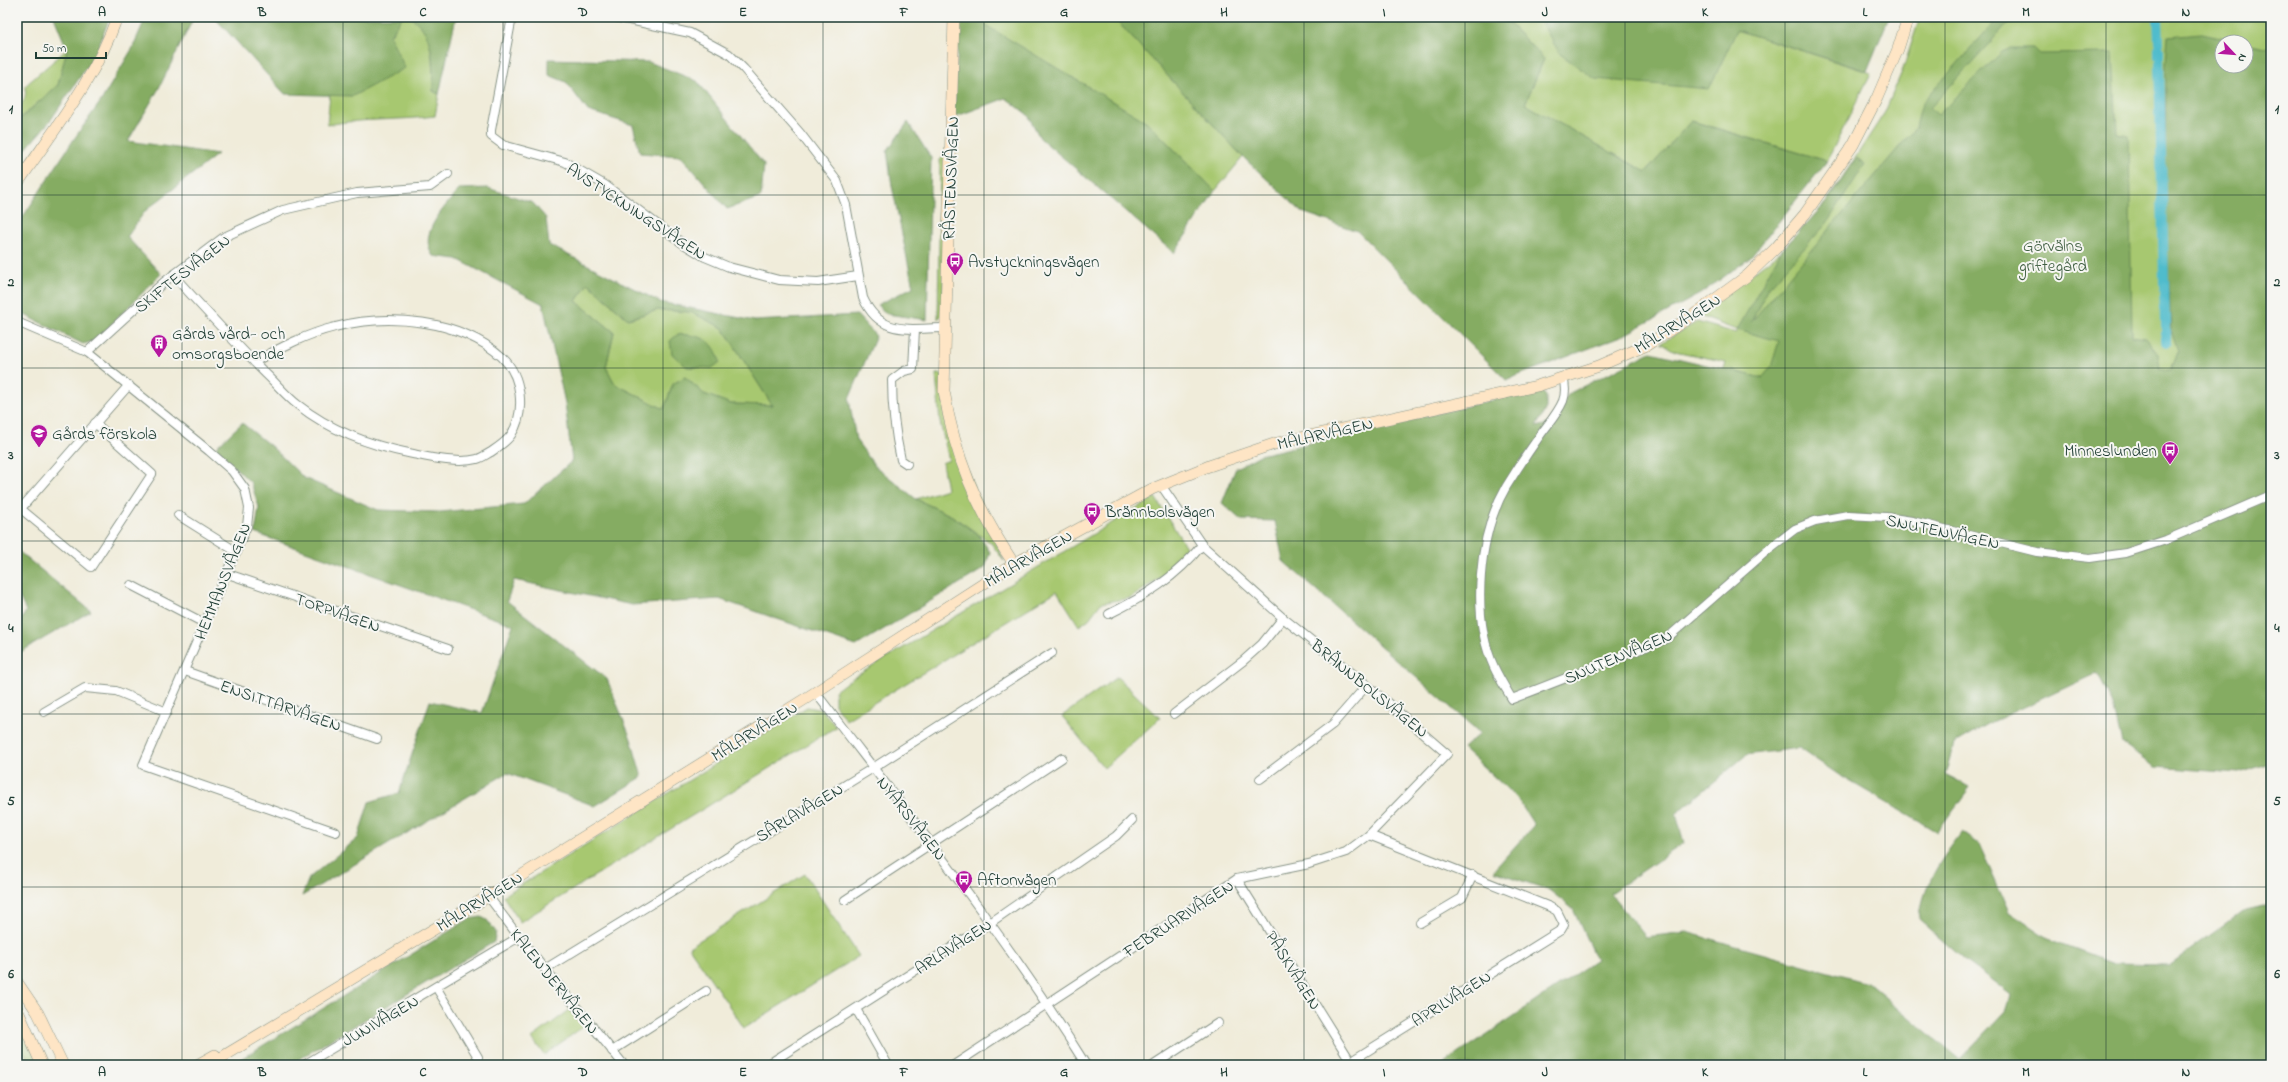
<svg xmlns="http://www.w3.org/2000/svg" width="2288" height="1082" viewBox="0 0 2288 1082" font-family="'Indie Flower',sans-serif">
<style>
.green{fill:#a7c870;stroke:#638252;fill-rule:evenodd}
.forest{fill:#85ac62;stroke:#52744b;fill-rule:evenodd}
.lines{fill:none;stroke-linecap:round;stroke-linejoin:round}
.canal{stroke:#50bccc;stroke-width:10}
.street-casing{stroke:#889487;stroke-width:10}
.secondary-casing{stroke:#889487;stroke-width:12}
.street{stroke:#fff;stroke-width:8}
.secondary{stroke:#fee5c5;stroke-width:11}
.grid{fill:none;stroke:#1f3d34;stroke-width:1;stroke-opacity:0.55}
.labels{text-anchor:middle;stroke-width:4;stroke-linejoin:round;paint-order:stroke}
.street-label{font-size:17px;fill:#1f3d34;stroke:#f6f6f2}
.park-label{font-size:17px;fill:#416043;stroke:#f6f6f2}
.poi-label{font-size:17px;fill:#1f3d34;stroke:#f6f6f2;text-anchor:start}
.neatline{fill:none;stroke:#1f3d34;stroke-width:1.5}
.grid-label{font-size:13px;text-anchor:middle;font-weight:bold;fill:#1f3d34}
</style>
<rect width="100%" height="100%" fill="#f6f6f2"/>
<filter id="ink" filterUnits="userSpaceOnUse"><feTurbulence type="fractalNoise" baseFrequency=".025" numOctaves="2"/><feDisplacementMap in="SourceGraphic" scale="8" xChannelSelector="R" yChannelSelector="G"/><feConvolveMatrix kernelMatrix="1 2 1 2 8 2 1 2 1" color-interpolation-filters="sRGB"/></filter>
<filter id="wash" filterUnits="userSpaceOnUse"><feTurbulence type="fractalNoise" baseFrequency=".012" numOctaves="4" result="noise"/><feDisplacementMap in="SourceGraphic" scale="16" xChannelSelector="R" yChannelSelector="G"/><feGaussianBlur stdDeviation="0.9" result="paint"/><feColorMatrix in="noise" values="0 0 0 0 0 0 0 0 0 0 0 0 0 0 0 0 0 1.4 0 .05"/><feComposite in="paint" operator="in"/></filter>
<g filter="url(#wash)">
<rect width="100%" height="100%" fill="#f0ecda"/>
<!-- green -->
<g class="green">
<path d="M 402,17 C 436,17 432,67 433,91 L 439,94 L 435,116 C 398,121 363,118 327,125 L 330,94 L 353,96 Z"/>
<polygon points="960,17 1113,17 1243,157 1215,191 1147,122 959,19"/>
<polygon points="1503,17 1542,17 1737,30 1871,73 1827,161 1692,121 1646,172 1525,104 1544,59"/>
<path d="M 1920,17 L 2271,17 L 2271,438 L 1762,378 L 1724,369 L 1726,362 L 1675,351 L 1661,343 L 1697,322 L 1736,333 L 1736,330 L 1697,315 L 1781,251 L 1825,204 L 1885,112 L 1903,69 ZM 2222,42 L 2246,42 L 2246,66 L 2222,66 Z"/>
<path d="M 67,49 L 58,85 L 19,119 L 17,119 L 17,109 C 24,102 27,96 25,86 Z"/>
<polygon points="945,155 943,314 938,319 940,160"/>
<polygon points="588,283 628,319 658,310 691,312 723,328 772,405 731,404 704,394 685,377 673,384 664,409 615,384 606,367 614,332 576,301"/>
<polygon points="936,374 942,374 946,420 1004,561 991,543 952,516 916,499 947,489 942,463 949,460 940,422"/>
<polygon points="1155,497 1189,552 1170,571 1131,598 1101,603 1089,619 1079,626 1057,591 846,720 835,705 835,691 848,681"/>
<polygon points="1117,677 1160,718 1104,768 1062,716"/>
<polygon points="807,707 822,710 836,727 520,922 503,896"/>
<polygon points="805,874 859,956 744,1028 689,947"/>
<polygon points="571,1009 584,1026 544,1055 532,1038"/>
<polygon points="17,1018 40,1065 30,1065 17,1037"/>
</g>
<!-- forest -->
<g class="forest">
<polygon points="54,17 110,17 95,55 50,121 17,159 17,119 20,119 58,85 67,49"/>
<polygon points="146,17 194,17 158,90 128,141 218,154 145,211 127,237 161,274 95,341 83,344 17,311 17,226 74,139 101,101 132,49"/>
<polygon points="214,17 402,17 390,36 405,68 353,96 285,94"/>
<path d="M 411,17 L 456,17 L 439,94 L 433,91 C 432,63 436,35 411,17 Z"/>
<polygon points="1113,17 1503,17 1544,59 1525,104 1646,172 1691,121 1827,161 1750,258 1700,294 1624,335 1506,380 1357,231 1302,212 1243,157"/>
<polygon points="1538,17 1889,17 1867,71 1737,30 1709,89 1595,79 1560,54"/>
<path d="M 1999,17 L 2024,17 L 2006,25 L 1930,108 L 1938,115 L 2002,52 L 2011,48 L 2033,48 L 2039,54 L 2113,53 L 2117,133 L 2129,135 L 2132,336 L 2146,338 L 2158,353 L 2160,369 L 2171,371 L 2178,352 L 2171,331 L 2165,202 L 2166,63 L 2168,36 L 2202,33 L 2243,42 L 2222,42 L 2222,66 L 2246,66 L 2246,43 L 2271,48 L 2271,763 L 2238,773 L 2154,767 L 2122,744 L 2113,704 L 2097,673 L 1988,724 L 1954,744 L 1945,774 L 1970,787 L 1937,832 L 1839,775 L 1799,748 L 1746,755 L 1676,814 L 1684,843 L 1610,893 L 1646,937 L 1686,932 L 1868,983 L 1960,1060 L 2006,1011 L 2011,995 L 1967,962 L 1919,920 C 1924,883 1940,861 1962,832 L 1979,844 L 2009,912 L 2052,941 L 2114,964 L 2169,965 L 2245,910 L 2271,904 L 2271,1065 L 1442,1065 L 1596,960 L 1573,909 L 1549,890 L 1493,871 L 1534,825 L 1517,798 L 1463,748 L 1480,733 L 1283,561 L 1275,521 L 1241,520 L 1222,503 L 1236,468 L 1260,455 L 1540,389 L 1546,396 L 1546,408 L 1536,427 L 1556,422 L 1562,401 L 1570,393 L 1651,352 L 1762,378 L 1771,367 L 1779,341 L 1737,330 L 1781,251 L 1825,204 L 1857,158 L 1865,164 L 1827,223 L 1769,287 L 1751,322 L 1916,127 L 1922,103 Z"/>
<polygon points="959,19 982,23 1147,122 1215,191 1174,253 1040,138 1028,115 1006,98 954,117"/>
<polygon points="549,59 649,62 697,81 764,165 761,197 727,209 681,156 640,153 633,125 588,111 566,82 549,75"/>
<polygon points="908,122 931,158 927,320 887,314 877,305 913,287 892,186 887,151"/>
<path d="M 488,188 L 533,203 L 546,218 L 549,245 L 660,302 L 755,321 L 857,315 L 876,336 L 849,399 L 856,440 L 875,466 L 916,499 L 952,516 L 978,534 L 990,552 L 985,568 L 856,646 L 719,599 L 632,605 L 514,580 L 507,601 L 607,679 L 631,739 L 642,777 L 595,806 L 507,773 L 302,896 L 309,878 L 358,838 L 369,802 L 399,793 L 430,701 L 482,713 L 513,625 L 255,533 L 259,507 L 251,483 L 215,448 L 242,423 L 272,447 L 304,478 L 378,510 L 440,512 L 524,504 L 572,461 L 565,403 L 543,304 L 457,259 L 433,256 C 417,233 445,208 459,189 ZM 588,283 L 628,319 L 658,310 L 691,312 L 723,328 L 772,405 L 731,404 L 704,394 L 685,377 L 673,384 L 664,409 L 615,384 L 606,367 L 614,332 L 576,301 Z"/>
<path d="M 678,334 C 701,336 713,337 720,362 L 712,368 L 687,367 L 672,354 L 670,341 Z"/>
<polygon points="17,550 91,611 17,654 17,629 26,611 17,592"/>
<polygon points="481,917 487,920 496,932 494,942 289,1065 231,1065 469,919"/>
</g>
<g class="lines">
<!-- canal -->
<g class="canal">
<polyline points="2158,17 2159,43"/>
<polyline points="2159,49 2159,56"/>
<polyline points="2159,63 2165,326"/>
<polyline points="2166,331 2166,342"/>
</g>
</g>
</g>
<g filter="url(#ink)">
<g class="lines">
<!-- street casing -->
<g class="street-casing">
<g id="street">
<polyline points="512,17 491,130 491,136 503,145 565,162 605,185 682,243 705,257 729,267 779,280 818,282 858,276"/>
<path d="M 615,17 L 690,33 L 729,54 L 744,69 L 800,133 L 837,181 L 846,205 L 863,298 C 881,337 909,328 946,328"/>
<path d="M 173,275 C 203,308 233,341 265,373 C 276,383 286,396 298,405 C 331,431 372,446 413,454 C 432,458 458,464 477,459 C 482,458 487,454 491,452 C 497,448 507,441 511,435 C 526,412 522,376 502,357 C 460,319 387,313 335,327 C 306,334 280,348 254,362"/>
<polyline points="17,322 87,352 209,451 232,471 245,489 249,508 247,526 143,765 336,832"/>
<polyline points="87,352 164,282 224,237 283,210 357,193 430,187 448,174"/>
<path d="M 1563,377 C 1565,384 1566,393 1563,401 C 1558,413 1549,423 1541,434 C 1529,451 1517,469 1506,487 C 1478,535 1471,617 1494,667 C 1499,678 1506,689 1512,699 L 1666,639 L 1769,549 L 1795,529 L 1815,521 L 1848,515 L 1886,517 L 1912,521 L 2037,552 L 2090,558 L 2126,553 L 2166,540 L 2271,495"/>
<path d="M 907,464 L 901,460 C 895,433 892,407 892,380 L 904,371 L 913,369 L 915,329"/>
<polyline points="21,509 91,567 152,474 95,423"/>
<polyline points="17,513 129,385"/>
<polyline points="178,515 237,552"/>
<polyline points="228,574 448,649"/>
<polyline points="131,585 206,624"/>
<path d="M 1109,614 C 1146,596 1176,577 1202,545"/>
<polyline points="185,671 377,739"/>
<path d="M 816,693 C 909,815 1005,935 1086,1065"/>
<polyline points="44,712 85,688 116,691 167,712"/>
<polyline points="1174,714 1243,661 1262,644 1283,618"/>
<polyline points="1260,779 1333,724 1367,685"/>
<polyline points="1237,879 1351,1062"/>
<polyline points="488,896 519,937 624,1065"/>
<polyline points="845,900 1062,758"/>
<polyline points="1420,923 1462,898 1473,875"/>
<polyline points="545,969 873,768 1052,653"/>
<polyline points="436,987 478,1057"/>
<polyline points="856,1009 888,1065"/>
<polyline points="612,1051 706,991"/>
<polyline points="304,1065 519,937"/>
<polyline points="767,1065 990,923 1116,836 1132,820"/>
<polyline points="954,1065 1237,879 1309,864 1346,852 1369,835 1447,754 1367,685 1283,618 1202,545 1161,485"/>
<polyline points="1154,1065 1218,1023"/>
<polyline points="1345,1065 1561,930 1564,925 1557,911 1550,907 1369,835"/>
</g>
</g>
<!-- secondary casing -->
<g class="secondary-casing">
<g id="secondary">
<path d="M 954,17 L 944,391 C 955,458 976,507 1014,564"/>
<path d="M 17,184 C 53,131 96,78 117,17"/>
<polyline points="17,982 38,1013 63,1065"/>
<polyline points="17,1009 42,1065"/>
<polyline points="197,1065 215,1055"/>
<polyline points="209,1065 474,905 805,699 1014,564 1152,489 1209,466 1277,443 1537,386 1599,366 1647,345 1692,316 1747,276 1776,248 1805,214 1853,145 1877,98 1898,49 1908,17"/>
</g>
</g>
<!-- street -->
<use href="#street" class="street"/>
<!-- secondary -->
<use href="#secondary" class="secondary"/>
</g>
</g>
<!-- grid -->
<path class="grid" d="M 182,17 L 182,1065M 343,17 L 343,1065M 503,17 L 503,1065M 663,17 L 663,1065M 823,17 L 823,1065M 984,17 L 984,1065M 1144,17 L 1144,1065M 1304,17 L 1304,1065M 1465,17 L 1465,1065M 1625,17 L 1625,1065M 1785,17 L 1785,1065M 1945,17 L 1945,1065M 2106,17 L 2106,1065M 17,195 L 2271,195M 17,368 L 2271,368M 17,541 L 2271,541M 17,714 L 2271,714M 17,887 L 2271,887"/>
<!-- icons -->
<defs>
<g id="bus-pin" transform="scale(0.9)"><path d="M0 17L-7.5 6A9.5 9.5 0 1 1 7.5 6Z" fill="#b5179e" stroke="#f6f6f2"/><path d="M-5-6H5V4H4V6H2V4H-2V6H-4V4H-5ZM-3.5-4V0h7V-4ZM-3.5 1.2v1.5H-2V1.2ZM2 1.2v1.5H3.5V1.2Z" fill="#fff"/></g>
<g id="building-pin" transform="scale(0.9)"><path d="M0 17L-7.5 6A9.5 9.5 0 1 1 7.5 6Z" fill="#b5179e" stroke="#f6f6f2"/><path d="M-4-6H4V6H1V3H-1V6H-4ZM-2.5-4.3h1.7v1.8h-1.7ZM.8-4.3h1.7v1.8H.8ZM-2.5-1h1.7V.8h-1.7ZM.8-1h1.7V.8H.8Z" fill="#fff"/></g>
<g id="school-pin" transform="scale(0.9)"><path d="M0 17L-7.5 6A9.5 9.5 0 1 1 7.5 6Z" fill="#b5179e" stroke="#f6f6f2"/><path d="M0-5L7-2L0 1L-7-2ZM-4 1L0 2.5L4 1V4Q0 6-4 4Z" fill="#fff"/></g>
</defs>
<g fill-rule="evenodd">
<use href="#bus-pin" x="955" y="261"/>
<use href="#building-pin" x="159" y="343"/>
<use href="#school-pin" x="39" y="433"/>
<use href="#bus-pin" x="2170" y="450"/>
<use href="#bus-pin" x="1092" y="511"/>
<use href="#bus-pin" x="964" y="879"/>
</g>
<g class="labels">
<!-- street labels -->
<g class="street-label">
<text transform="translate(950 178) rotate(-88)" y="6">RÅSTENSVÄGEN</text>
<text transform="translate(637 211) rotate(33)" y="6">AVSTYCKNINGSVÄGEN</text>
<text transform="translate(182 273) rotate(-38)" y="6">SKIFTESVÄGEN</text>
<text transform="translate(1677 323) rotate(-32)" y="6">MÄLARVÄGEN</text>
<text transform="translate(1325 433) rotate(-13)" y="6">MÄLARVÄGEN</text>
<text transform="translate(1943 531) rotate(12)" y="6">SNUTENVÄGEN</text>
<text transform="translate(1028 558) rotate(-30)" y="6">MÄLARVÄGEN</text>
<text transform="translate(222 581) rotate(-68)" y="6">HEMMANSVÄGEN</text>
<text transform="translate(338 612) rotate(19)" y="6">TORPVÄGEN</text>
<text transform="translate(1618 656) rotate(-23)" y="6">SNUTENVÄGEN</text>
<text transform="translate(1370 688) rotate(39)" y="6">BRÄNNBOLSVÄGEN</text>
<text transform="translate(281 705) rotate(19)" y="6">ENSITTARVÄGEN</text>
<text transform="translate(754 731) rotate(-32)" y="6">MÄLARVÄGEN</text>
<text transform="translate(799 812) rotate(-31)" y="6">SÄRLAVÄGEN</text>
<text transform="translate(912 818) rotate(52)" y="6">NYÅRSVÄGEN</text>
<text transform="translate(479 901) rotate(-32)" y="6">MÄLARVÄGEN</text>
<text transform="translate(1178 918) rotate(-33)" y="6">FEBRUARIVÄGEN</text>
<text transform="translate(953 946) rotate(-33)" y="6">ARLAVÄGEN</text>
<text transform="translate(1294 970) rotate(58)" y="6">PÅSKVÄGEN</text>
<text transform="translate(555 981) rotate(51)" y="6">KALENDERVÄGEN</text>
<text transform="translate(1451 998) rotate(-32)" y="6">APRILVÄGEN</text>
<text transform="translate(380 1020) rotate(-30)" y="6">JUNIVÄGEN</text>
</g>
<!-- park labels -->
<g class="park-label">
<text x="2053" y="251">Görvälns<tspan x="2053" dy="20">griftegård</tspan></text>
</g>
<!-- poi labels -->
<g class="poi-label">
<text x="968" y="267">Avstyckningsvägen</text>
<text x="172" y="339">Gårds vård- och<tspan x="172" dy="20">omsorgsboende</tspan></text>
<text x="52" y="439">Gårds förskola</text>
<text x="2157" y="456" text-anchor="end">Minneslunden</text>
<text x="1105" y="517">Brännbolsvägen</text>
<text x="977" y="885">Aftonvägen</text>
</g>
</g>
<!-- margin -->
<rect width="2288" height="1082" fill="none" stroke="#f6f6f2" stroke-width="44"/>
<!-- north arrow -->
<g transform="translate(2234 54) rotate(116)"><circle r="19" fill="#f6f6f2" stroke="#a0aca6"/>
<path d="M0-3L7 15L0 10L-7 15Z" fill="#b5179e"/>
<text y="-6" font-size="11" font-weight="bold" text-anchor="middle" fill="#1f3d34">N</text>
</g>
<!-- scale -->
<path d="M36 52v6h70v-6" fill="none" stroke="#1f3d34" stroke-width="2"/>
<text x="42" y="52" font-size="12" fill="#1f3d34" stroke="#f6f6f2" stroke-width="3" paint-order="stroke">50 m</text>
<rect x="22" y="22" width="2244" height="1038" class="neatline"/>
<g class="grid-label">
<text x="102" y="16">A</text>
<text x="262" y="16">B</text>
<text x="423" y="16">C</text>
<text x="583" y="16">D</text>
<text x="743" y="16">E</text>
<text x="904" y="16">F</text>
<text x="1064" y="16">G</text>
<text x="1224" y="16">H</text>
<text x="1384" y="16">I</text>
<text x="1545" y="16">J</text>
<text x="1705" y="16">K</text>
<text x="1865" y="16">L</text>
<text x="2026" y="16">M</text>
<text x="2186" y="16">N</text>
<text x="11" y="113">1</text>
<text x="2277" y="113">1</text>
<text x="11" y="286">2</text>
<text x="2277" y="286">2</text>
<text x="11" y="459">3</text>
<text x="2277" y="459">3</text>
<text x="11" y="632">4</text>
<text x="2277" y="632">4</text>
<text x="11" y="805">5</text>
<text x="2277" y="805">5</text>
<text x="11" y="978">6</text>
<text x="2277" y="978">6</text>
<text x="102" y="1076">A</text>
<text x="262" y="1076">B</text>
<text x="423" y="1076">C</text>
<text x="583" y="1076">D</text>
<text x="743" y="1076">E</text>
<text x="904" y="1076">F</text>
<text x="1064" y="1076">G</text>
<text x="1224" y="1076">H</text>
<text x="1384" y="1076">I</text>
<text x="1545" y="1076">J</text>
<text x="1705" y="1076">K</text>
<text x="1865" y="1076">L</text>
<text x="2026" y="1076">M</text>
<text x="2186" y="1076">N</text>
</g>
</svg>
